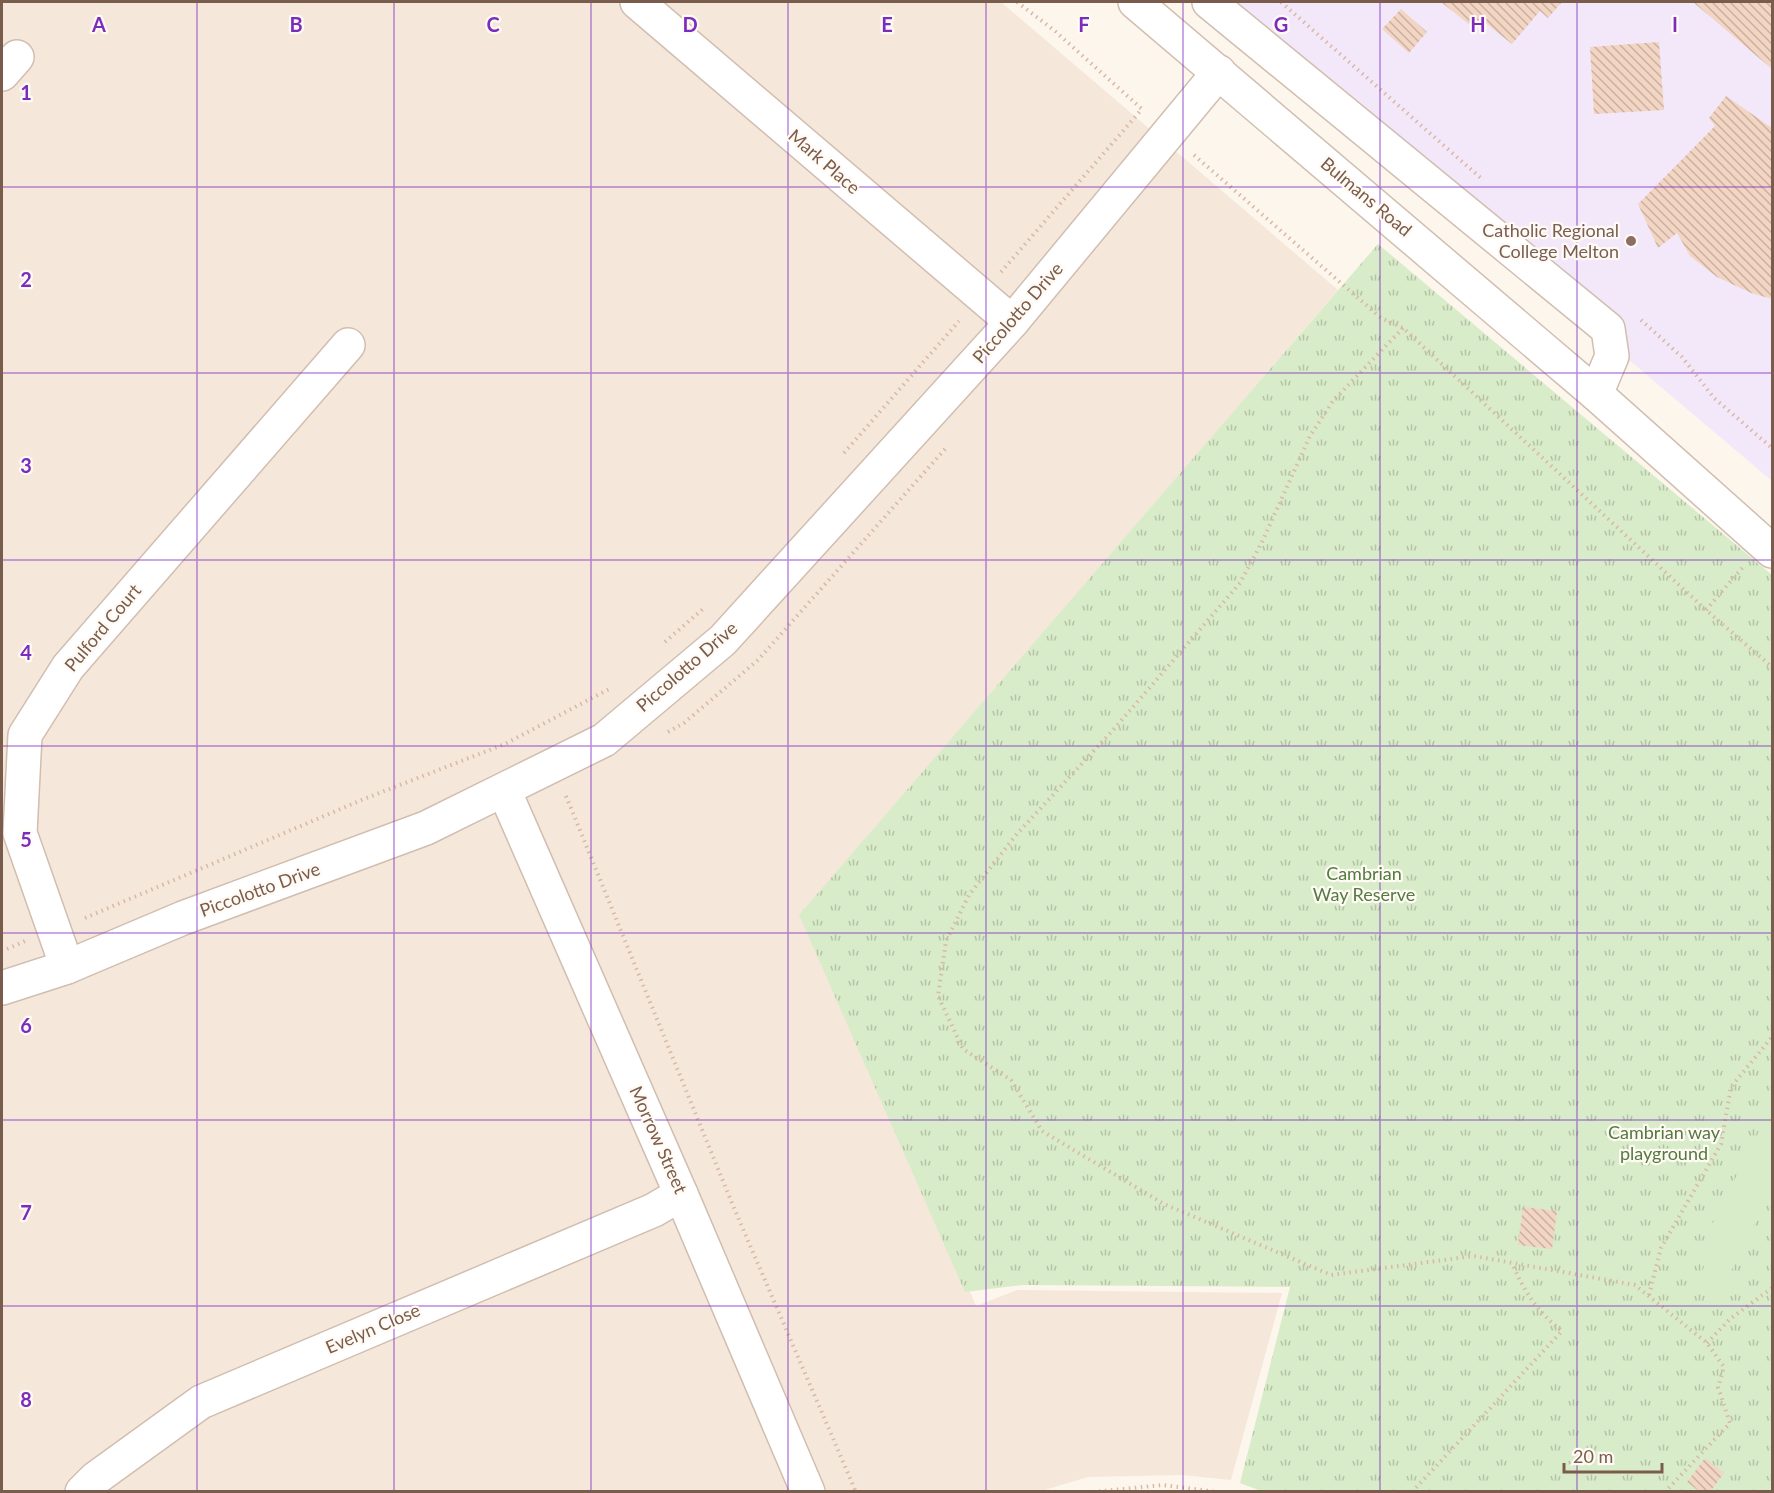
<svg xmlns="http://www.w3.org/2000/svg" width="1774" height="1493" viewBox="0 0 1774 1493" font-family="Lato,sans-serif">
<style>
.residential{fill:#f5e8da}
.education{fill:#f3e8fa}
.grass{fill:url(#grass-tufts)}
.pitch{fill:#d8ecc9}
.building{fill:url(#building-back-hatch)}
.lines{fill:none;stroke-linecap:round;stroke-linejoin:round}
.minor-casing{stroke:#d1beb0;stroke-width:36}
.path{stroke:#d9b8a5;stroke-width:4;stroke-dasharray:1.5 4.5;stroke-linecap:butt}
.minor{stroke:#fff;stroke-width:33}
.grid{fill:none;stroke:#7b2cbf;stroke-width:1.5;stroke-opacity:0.55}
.education-dot{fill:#8d6e63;stroke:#fffaf3;stroke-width:2}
.labels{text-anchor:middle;stroke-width:4.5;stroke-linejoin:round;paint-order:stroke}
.street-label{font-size:18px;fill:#7a5c4d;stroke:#fffaf3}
.education-label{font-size:18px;fill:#785e54;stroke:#fffaf3;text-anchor:end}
.park-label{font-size:18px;fill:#537a41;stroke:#fffaf3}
.grid-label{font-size:20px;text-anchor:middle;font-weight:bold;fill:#7b2cbf;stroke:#fffaf3;stroke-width:4.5;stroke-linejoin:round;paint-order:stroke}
</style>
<defs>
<pattern id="grass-tufts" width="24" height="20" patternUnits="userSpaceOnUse" patternTransform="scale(1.5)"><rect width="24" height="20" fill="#d8ecc9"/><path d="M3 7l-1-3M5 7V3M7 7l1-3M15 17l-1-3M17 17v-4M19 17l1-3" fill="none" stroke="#b4c2a5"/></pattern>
<pattern id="building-back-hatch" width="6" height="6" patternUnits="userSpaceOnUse" patternTransform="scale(1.5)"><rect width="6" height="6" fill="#f3d5c3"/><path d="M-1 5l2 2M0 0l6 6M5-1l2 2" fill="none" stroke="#cab0a1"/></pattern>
</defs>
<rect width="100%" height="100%" fill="#fdf6ec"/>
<!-- residential -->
<polygon class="residential" points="2,2 1001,2 1338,290 809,906 976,1306 1017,1290 1282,1293 1231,1480 1182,1475 1088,1477 1038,1492 2,1492"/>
<!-- education -->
<polygon class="education" points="1206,2 1772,2 1772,481"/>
<!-- grass -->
<polygon class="grass" points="1378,244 1772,575 1772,1491 1264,1492 1240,1483 1290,1287 1023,1285 965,1292 799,915"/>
<!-- pitch -->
<polygon class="pitch" points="1772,1105 1772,1189 1719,1295 1696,1283 1709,1257 1699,1251"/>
<!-- building -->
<g class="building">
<polygon points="1441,2 1562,2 1548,18 1540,11 1512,44 1482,20 1475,29"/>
<polygon points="1693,2 1772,2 1772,69"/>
<polygon points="1401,9 1427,32 1409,53 1382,29"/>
<polygon points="1659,42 1664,110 1594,114 1590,47"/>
<polygon points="1726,96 1772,128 1772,299 1751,293 1717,277 1690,256 1677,233 1658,248 1638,204 1715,126 1709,118"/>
<polygon points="1523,1207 1557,1211 1552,1249 1518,1245"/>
<polygon points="1705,1458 1724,1473 1710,1492 1700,1492 1687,1482"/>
</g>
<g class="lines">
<!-- minor casing -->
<g class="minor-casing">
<g id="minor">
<polyline points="637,2 1012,322"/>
<polyline points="1135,2 1596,394 1772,551"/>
<polyline points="1209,2 1608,329 1612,356 1596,394"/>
<polyline points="2,74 17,57"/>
<polyline points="504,790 681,1194 808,1492"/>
<polyline points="67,967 20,833 25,735 68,667 348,345"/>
<polyline points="2,988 67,967 183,918 426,828 604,740 723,640 1012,322 1219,72"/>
<polyline points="82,1492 96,1478 201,1402 654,1210 681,1194"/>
</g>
</g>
<!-- path -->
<g class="path">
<polyline points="1017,2 1055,31 1143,110"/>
<polyline points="1281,2 1483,180"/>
<polyline points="1194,155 1381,318 1403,328 1706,610 1772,667"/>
<polyline points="1001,272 1142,109"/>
<polyline points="1641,320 1682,357 1714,398 1772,448"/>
<polyline points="1403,328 1333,401 1310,436 1262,542 1240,583 1114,729 1016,835 969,895 946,941 938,996 963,1049 1011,1080 1042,1131 1164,1204 1331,1275 1474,1256 1635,1285 1707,1343 1724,1367 1718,1387 1730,1423 1665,1492"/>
<polyline points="844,453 959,321"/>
<polyline points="1706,610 1743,567"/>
<polyline points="665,642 704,608"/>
<polyline points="668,732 684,723 758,660 945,449"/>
<polyline points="566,796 734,1208 856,1492"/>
<polyline points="85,918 364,799 505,744 611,688"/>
<polyline points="7,949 25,941"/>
<polyline points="1649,1295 1661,1248 1721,1144 1731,1087 1772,1037"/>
<polyline points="1707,1343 1730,1319 1772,1288"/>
<polyline points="1093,1492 1163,1485 1218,1492"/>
<path d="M 1412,1492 L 1562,1331 C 1537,1312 1524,1291 1512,1263"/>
</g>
<!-- minor -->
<use href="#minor" class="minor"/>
</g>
<!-- grid -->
<path class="grid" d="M 197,2 L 197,1492M 394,2 L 394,1492M 591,2 L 591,1492M 788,2 L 788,1492M 986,2 L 986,1492M 1183,2 L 1183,1492M 1380,2 L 1380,1492M 1577,2 L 1577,1492M 2,187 L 1772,187M 2,373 L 1772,373M 2,560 L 1772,560M 2,746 L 1772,746M 2,933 L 1772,933M 2,1120 L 1772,1120M 2,1306 L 1772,1306"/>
<!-- markers -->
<circle class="education-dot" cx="1631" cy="241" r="6"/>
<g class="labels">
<!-- street labels -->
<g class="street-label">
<text transform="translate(824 162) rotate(41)" y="6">Mark Place</text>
<text transform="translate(1366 197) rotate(40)" y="6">Bulmans Road</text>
<text transform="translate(1018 313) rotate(-49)" y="6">Piccolotto Drive</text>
<text transform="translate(103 628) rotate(-50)" y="6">Pulford Court</text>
<text transform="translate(687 667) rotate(-41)" y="6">Piccolotto Drive</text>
<text transform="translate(260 890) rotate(-20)" y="6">Piccolotto Drive</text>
<text transform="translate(658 1140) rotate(66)" y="6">Morrow Street</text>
<text transform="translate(373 1329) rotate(-23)" y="6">Evelyn Close</text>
</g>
<!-- education labels -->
<g class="education-label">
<text x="1619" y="237">Catholic Regional<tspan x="1619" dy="21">College Melton</tspan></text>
</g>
<!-- park labels -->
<g class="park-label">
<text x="1364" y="880">Cambrian<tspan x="1364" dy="21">Way Reserve</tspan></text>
<text x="1664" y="1139">Cambrian way<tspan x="1664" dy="21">playground</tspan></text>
</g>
</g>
<g class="grid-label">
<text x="99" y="32">A</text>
<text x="296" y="32">B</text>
<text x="493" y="32">C</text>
<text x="690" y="32">D</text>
<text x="887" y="32">E</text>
<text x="1084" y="32">F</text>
<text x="1281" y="32">G</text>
<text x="1478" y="32">H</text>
<text x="1675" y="32">I</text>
<text x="26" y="100">1</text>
<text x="26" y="287">2</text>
<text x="26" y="473">3</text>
<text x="26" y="660">4</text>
<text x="26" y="847">5</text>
<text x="26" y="1033">6</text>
<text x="26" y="1220">7</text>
<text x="26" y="1407">8</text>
</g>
<!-- border -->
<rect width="1774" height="1493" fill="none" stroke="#7a5c4d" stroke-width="6"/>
<!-- scale -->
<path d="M1564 1463v9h98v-9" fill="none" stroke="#7a5c4d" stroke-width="3"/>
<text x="1573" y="1463" font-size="18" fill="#7a5c4d" stroke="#fffaf3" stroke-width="4.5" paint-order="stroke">20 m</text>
</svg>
